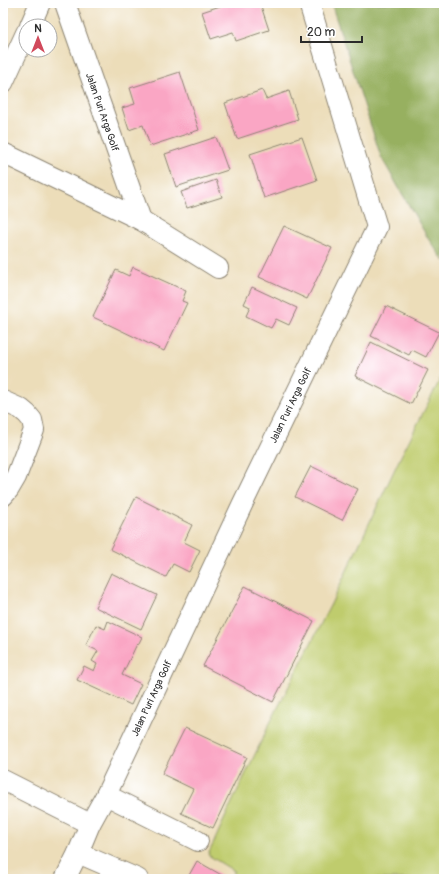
<svg xmlns="http://www.w3.org/2000/svg" width="447" height="882" viewBox="0 0 447 882" font-family="Pangolin,sans-serif">
<style>
.green{fill:#bfcc6d;stroke:#757c4c}
.forest{fill:#97b060;stroke:#616e46}
.building{fill:#faa6c4}
.lines{fill:none;stroke-linecap:round;stroke-linejoin:round}
.street-casing{stroke:#8c8472;stroke-width:22}
.street{stroke:#fff;stroke-width:20}
.labels{text-anchor:middle;stroke-width:3;stroke-linejoin:round;paint-order:stroke}
.street-label{font-size:10px;fill:#2b2b2b;stroke:#fff}
</style>
<rect width="100%" height="100%" fill="#fff"/>
<filter id="ink" filterUnits="userSpaceOnUse"><feTurbulence type="fractalNoise" baseFrequency=".025" numOctaves="2"/><feDisplacementMap in="SourceGraphic" scale="8" xChannelSelector="R" yChannelSelector="G"/><feConvolveMatrix kernelMatrix="1 2 1 2 8 2 1 2 1" color-interpolation-filters="sRGB"/></filter>
<filter id="wash" filterUnits="userSpaceOnUse"><feTurbulence type="fractalNoise" baseFrequency=".012" numOctaves="4" result="noise"/><feDisplacementMap in="SourceGraphic" scale="16" xChannelSelector="R" yChannelSelector="G"/><feGaussianBlur stdDeviation="0.9" result="paint"/><feColorMatrix in="noise" values="0 0 0 0 0 0 0 0 0 0 0 0 0 0 0 0 0 1.4 0 .05"/><feComposite in="paint" operator="in"/></filter>
<g filter="url(#wash)">
<rect width="100%" height="100%" fill="#ecddb9"/>
<!-- green -->
<polygon class="green" points="444,372 444,879 230,879 234,871 208,855 234,798 269,725 332,602 400,458"/>
<!-- forest -->
<polygon class="forest" points="331,3 444,3 444,261 429,240 381,157"/>
<g id="blocks">
<!-- building -->
<g class="building">
<polygon points="229,3 260,3 269,30 236,41 233,32 211,39 202,12"/>
<polygon points="180,72 199,130 150,146 143,125 129,130 122,108 135,104 130,88"/>
<polygon points="262,90 266,99 289,91 298,119 237,139 225,103"/>
<polygon points="216,137 228,170 176,187 165,154"/>
<polygon points="302,137 317,180 264,198 250,154"/>
<polygon points="216,180 222,197 187,208 181,192"/>
<polygon points="284,226 332,248 307,299 259,277"/>
<polygon points="133,267 186,291 182,301 187,303 164,351 93,317 116,270 129,276"/>
<polygon points="252,287 297,308 289,325 276,319 271,328 246,316 250,307 244,304"/>
<polygon points="386,306 439,332 426,357 412,350 409,355 371,336"/>
<polygon points="371,342 428,370 411,404 355,376"/>
<polygon points="311,466 358,489 342,520 295,497"/>
<polygon points="136,497 192,525 184,542 200,550 189,572 173,564 166,577 110,549"/>
<polygon points="111,573 157,595 141,629 95,607"/>
<polygon points="245,586 314,621 273,702 203,666"/>
<polygon points="108,621 142,637 138,645 137,644 122,675 141,684 131,705 77,680 84,666 94,671 97,664 92,661 98,651 86,645 96,625 105,629"/>
<polygon points="185,728 247,757 213,828 181,813 193,789 162,774"/>
<polygon points="197,861 225,877 224,879 193,879 188,877"/>
</g>
</g>
</g>
<g filter="url(#ink)">
<use href="#blocks" fill-opacity="0" stroke="#8c8472" stroke-width="1"/>
<g class="lines">
<!-- street casing -->
<g class="street-casing">
<g id="street">
<polyline points="65,3 141,220"/>
<polyline points="30,26 40,3"/>
<polyline points="3,83 26,33"/>
<polyline points="3,153 141,220 218,268"/>
<polyline points="3,401 21,409 27,414 32,420 34,430 16,477 9,489 3,496"/>
<polyline points="3,780 90,824"/>
<polyline points="106,795 198,841"/>
<polyline points="78,853 138,879"/>
<polyline points="65,879 78,853 90,824 106,795 243,503 377,227 309,3"/>
</g>
</g>
<!-- street -->
<use href="#street" class="street"/>
</g>
</g>
<g class="labels">
<!-- street labels -->
<g class="street-label">
<text transform="translate(103 112) rotate(71)" y="4">Jalan Puri Arga Golf</text>
<text transform="translate(290 405) rotate(-64)" y="4">Jalan Puri Arga Golf</text>
<text transform="translate(151 698) rotate(-65)" y="4">Jalan Puri Arga Golf</text>
</g>
</g>
<!-- margin -->
<rect width="447" height="882" fill="none" stroke="#fff" stroke-width="16"/>
<!-- north arrow -->
<g transform="translate(38 38)"><circle r="19" fill="#ffffff" stroke="#aaaaaa"/>
<path d="M0-3L7 15L0 10L-7 15Z" fill="#d1495b"/>
<text y="-6" font-size="11" font-weight="bold" text-anchor="middle" fill="#2b2b2b">N</text>
</g>
<!-- scale -->
<path d="M301 36v6h61v-6" fill="none" stroke="#2b2b2b" stroke-width="2"/>
<text x="307" y="36" font-size="12" fill="#2b2b2b" stroke="#ffffff" stroke-width="3" paint-order="stroke">20 m</text>
</svg>
